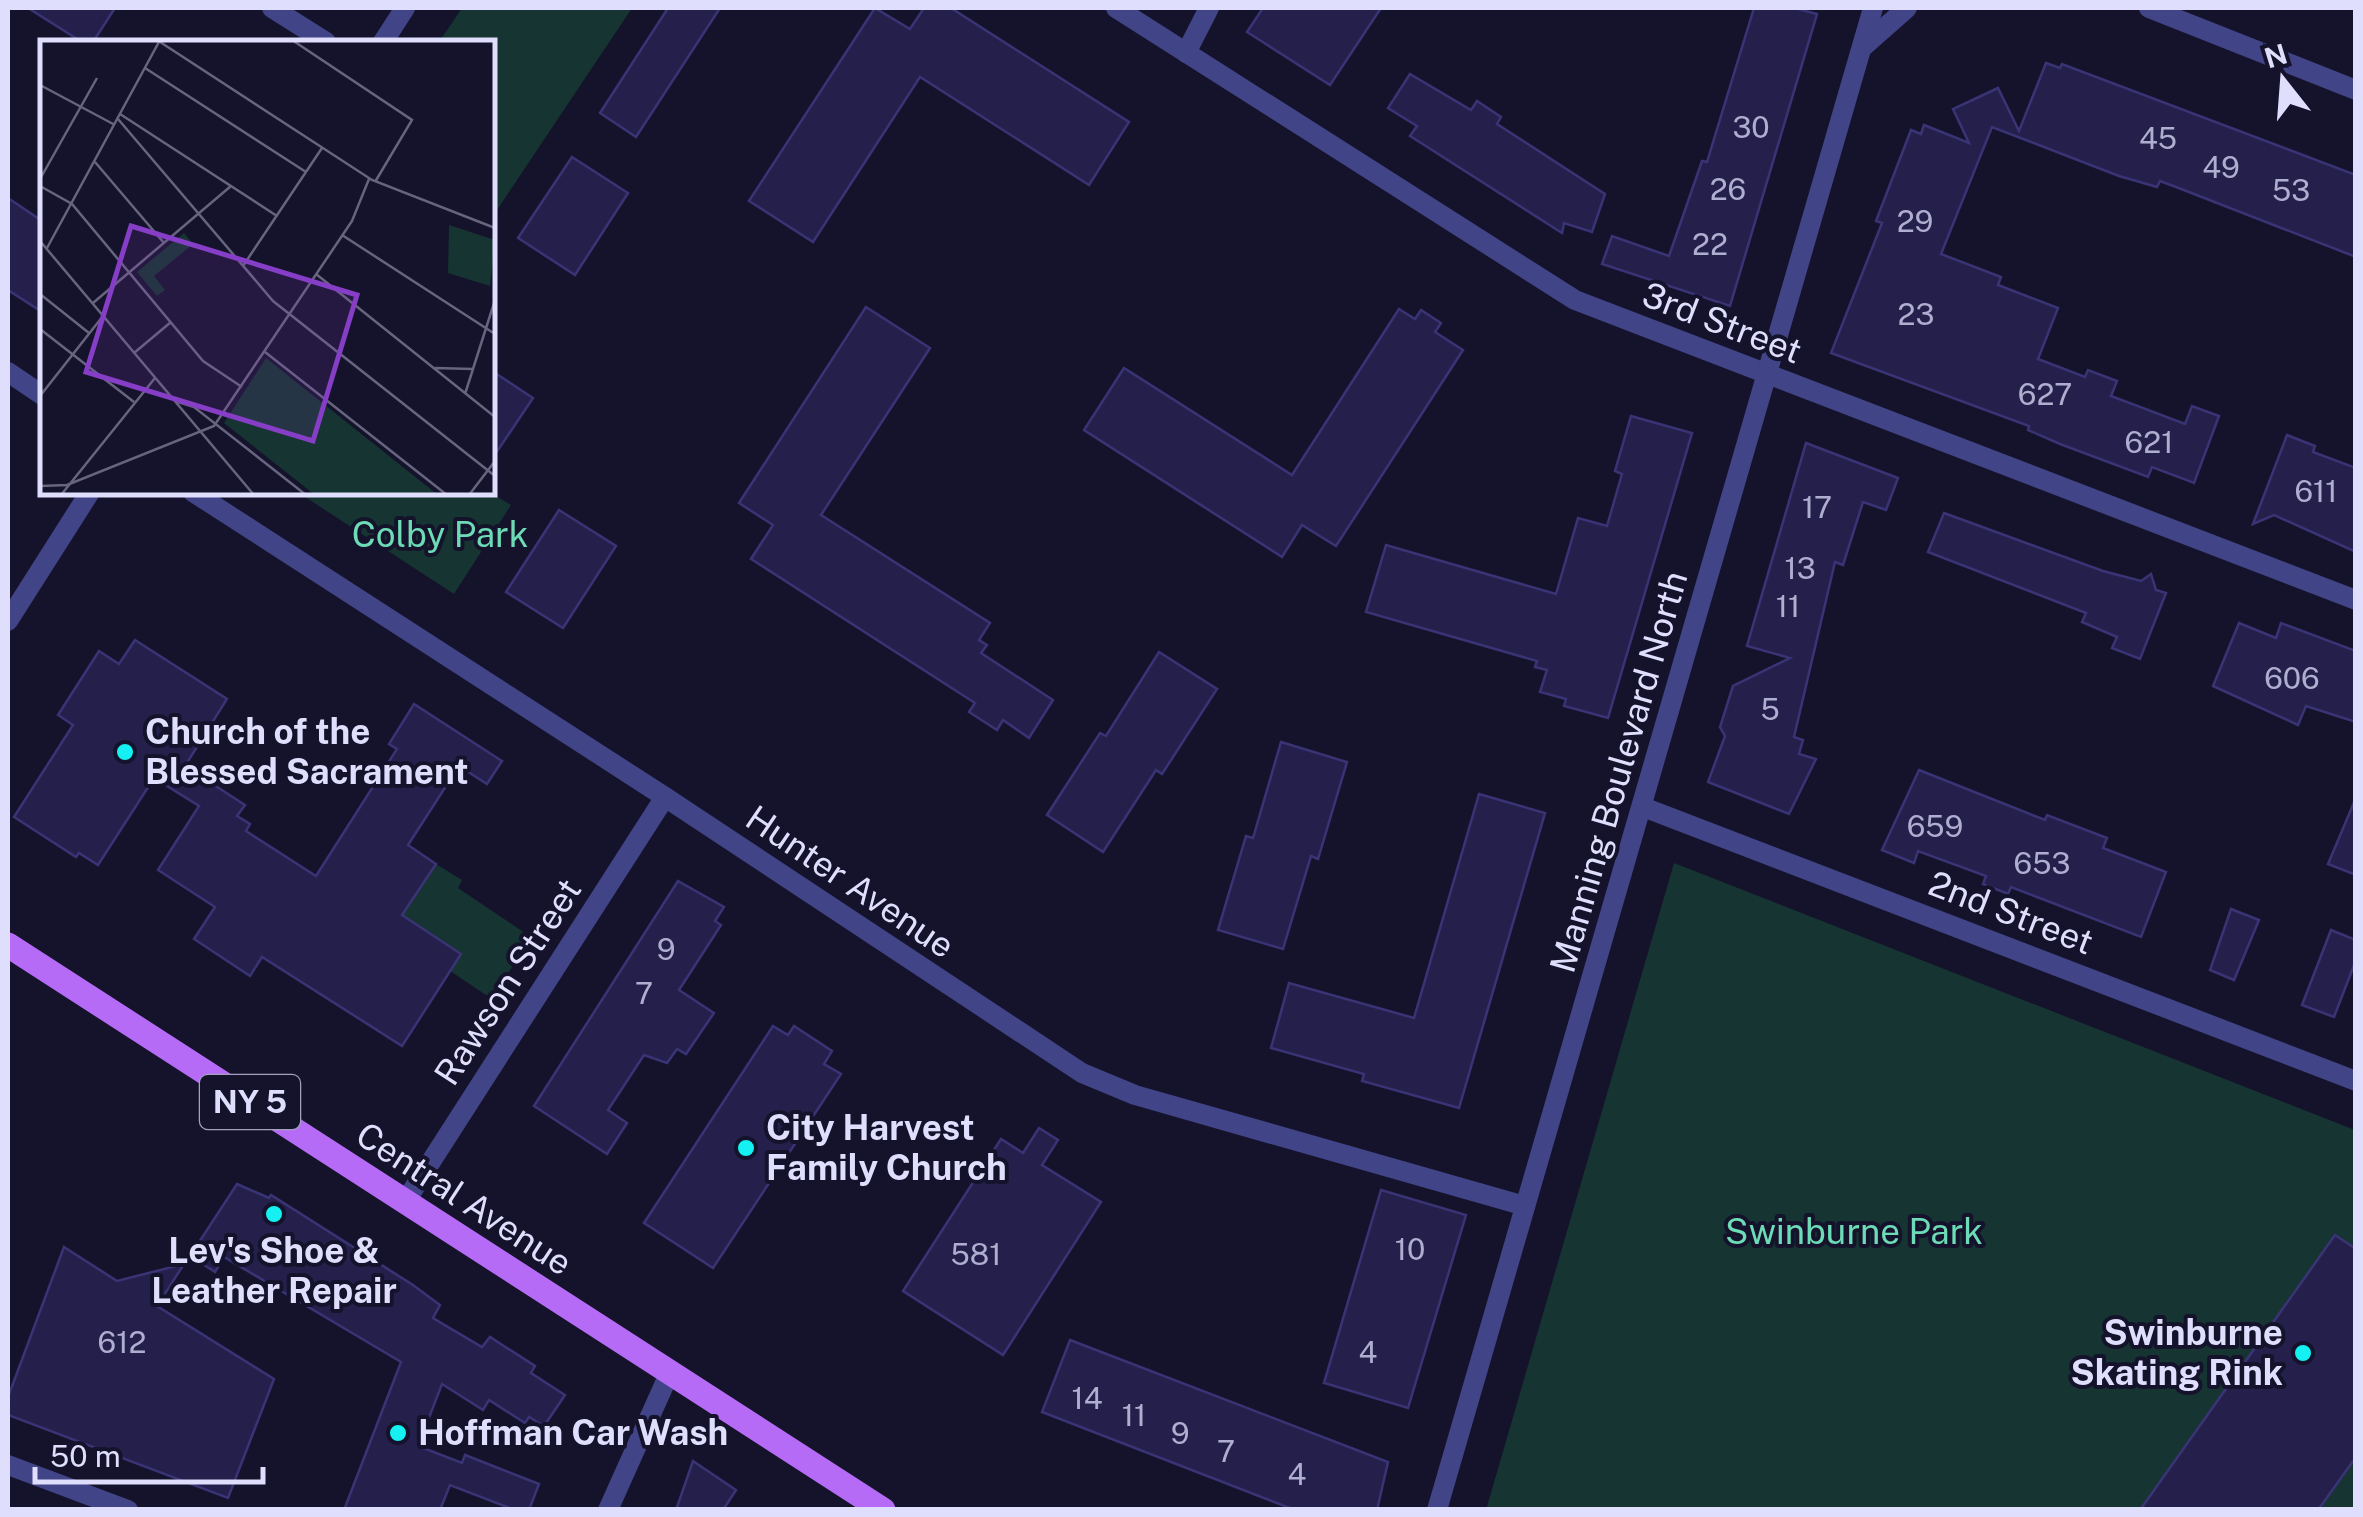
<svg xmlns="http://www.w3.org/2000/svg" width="2363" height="1517" viewBox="0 0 2363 1517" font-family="'Public Sans',sans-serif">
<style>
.green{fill:#163431}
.building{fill:#25204b;stroke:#3a3375;stroke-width:2.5}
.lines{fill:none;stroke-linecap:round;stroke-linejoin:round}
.minor{stroke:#414487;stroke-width:20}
.tertiary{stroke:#414487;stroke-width:20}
.primary{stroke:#b66bf7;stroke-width:25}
.poi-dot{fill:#15f0f3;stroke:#15132b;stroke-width:4}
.labels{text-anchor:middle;stroke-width:8;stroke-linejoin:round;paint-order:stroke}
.number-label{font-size:30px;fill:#b0aed0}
.shield{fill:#15132b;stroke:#a2a1be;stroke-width:2.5}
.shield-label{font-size:32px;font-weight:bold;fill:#dfdefd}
.street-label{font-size:35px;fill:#dfdefd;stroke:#15132b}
.park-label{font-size:35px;fill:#6cdbb6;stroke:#15132b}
.poi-label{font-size:35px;font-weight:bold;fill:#dfdefd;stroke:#15132b;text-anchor:start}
.inset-road{fill:none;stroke:#66647f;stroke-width:2.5}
.view{fill:#853ec5;fill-opacity:0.15;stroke:#853ec5;stroke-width:5}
.inset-edge{fill:none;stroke:#dfdefd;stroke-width:5}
</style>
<rect width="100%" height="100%" fill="#15132b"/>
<!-- green -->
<g class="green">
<polygon points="462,8 632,8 493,216 492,42 439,42"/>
<polygon points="299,493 491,493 511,505 454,594"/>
<polygon points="1674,863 2355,1130 2355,1509 1486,1510"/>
<polygon points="436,864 462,880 458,888 531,937 492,999 450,971 461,953 401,915"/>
</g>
<!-- building -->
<g class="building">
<polygon points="28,8 115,8 93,42 82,42"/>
<polygon points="668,8 720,8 636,137 600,113"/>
<polygon points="875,8 910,29 924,8 951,8 1129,122 1089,185 920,77 813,242 749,201"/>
<polygon points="1263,8 1381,8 1330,85 1247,32"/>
<polygon points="1754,8 1795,8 1817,14 1730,306 1602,264 1612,236 1669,256 1702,161 1707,162"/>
<polygon points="2046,63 2060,68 2062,64 2356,175 2356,257 2176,187 2160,181 2157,187 2119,176 1992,127 1941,254 2001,277 1998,285 2058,308 2038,359 2085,377 2088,370 2117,381 2111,396 2185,424 2192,406 2219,416 2194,483 2152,467 2148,477 2060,444 2028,430 2029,426 1831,353 1882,223 1876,221 1911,130 1921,134 1924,125 1969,143 1953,109 1998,88 2019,131"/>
<polygon points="1410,74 1471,110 1477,101 1501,117 1497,124 1605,194 1592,232 1564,223 1562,233 1410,136 1417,126 1388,108"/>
<polygon points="572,157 628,193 575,275 518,238"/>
<polygon points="8,198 42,221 42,312 8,290"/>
<polygon points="866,307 930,348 821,515 990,623 979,640 987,645 981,653 1053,700 1029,738 1003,720 997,730 969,712 975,703 751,559 773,525 739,503"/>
<polygon points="1399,309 1415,319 1421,310 1441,323 1435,332 1463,350 1336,546 1302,525 1282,557 1084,430 1124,368 1292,475"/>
<polygon points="492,371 533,398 492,459"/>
<polygon points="1631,416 1692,433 1608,718 1564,706 1566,699 1540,692 1547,670 1535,667 1537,661 1366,612 1386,545 1556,594 1578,518 1607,526 1622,474 1615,471"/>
<polygon points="2287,435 2315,446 2313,452 2356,468 2356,552 2274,515 2253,524"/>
<polygon points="1806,443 1898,478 1886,510 1863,502 1843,565 1835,562 1794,737 1803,740 1799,754 1816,759 1789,814 1708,782 1725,736 1720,727 1733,686 1790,658 1747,646"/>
<polygon points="559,510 616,546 563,628 506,592"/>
<polygon points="1944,513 2103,571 2141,581 2151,574 2156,590 2166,593 2140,659 2112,648 2117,637 2082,622 2086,613 1928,552"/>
<polygon points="2239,623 2276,638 2281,623 2356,651 2356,722 2306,706 2298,725 2213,686"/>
<polygon points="135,640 227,699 185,766 245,805 237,816 250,824 246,831 316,876 397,749 389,744 414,704 502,761 487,784 459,766 408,845 436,864 402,915 461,954 402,1046 262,957 250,976 194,939 215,907 158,870 199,806 154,778 98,865 79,853 76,857 14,817 73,725 58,715 99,651 119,664"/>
<polygon points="1159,652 1217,689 1162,774 1156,770 1103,852 1047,815 1100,733 1106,736"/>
<polygon points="1281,742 1347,762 1318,859 1311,856 1283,949 1218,930 1246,836 1253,838"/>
<polygon points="1919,770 2045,820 2047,815 2107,838 2103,848 2166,872 2141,937 2011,887 2008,894 1983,884 1986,876 1918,851 1914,863 1882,850"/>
<polygon points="1479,794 1545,813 1459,1108 1362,1081 1364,1074 1271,1048 1289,983 1414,1018"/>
<polygon points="2355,800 2356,800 2356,875 2328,864"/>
<polygon points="678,881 724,907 715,921 721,925 679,990 714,1013 686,1054 677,1049 667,1063 644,1055 608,1110 627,1123 607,1154 534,1106"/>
<polygon points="2231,909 2259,920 2234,980 2210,970"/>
<polygon points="2331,930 2356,940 2356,960 2334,1017 2302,1005"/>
<polygon points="773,1026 788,1035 794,1026 832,1051 824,1064 841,1074 713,1268 644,1223"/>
<polygon points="1039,1128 1058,1140 1042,1165 1101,1202 1003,1355 903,1291 1001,1139 1023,1153"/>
<polygon points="237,1184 269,1198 271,1195 413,1285 440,1305 433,1318 482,1347 490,1337 535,1366 531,1373 565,1395 544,1426 529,1417 525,1423 489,1400 483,1410 442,1384 418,1446 462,1463 465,1455 539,1484 529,1510 515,1510 450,1485 440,1510 344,1510 401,1362 224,1257 215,1272 190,1256"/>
<polygon points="1381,1190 1466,1215 1408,1408 1324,1383"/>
<polygon points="2335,1235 2356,1249 2356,1457 2318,1510 2140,1510"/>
<polygon points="64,1247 117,1281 184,1264 157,1306 274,1379 228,1498 8,1415 8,1397"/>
<polygon points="1070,1340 1388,1462 1377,1510 1295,1510 1042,1412"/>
<polygon points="693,1461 736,1490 723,1510 676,1510"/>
</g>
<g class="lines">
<!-- minor -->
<g class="minor">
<polyline points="272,8 326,42"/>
<polyline points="1116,8 1575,300 2356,600"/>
<polyline points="383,42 405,8"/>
<polyline points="1186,53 1209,8"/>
<polyline points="8,372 42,395"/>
<polyline points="193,492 665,797 1082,1073 1135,1095 1525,1206"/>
<polyline points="8,621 90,492"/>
<polyline points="1643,807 2356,1081"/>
<polyline points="405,1202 665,797"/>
<polyline points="8,1465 128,1510"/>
</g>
<!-- tertiary -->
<g class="tertiary">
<polyline points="2149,8 2356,90"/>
<polyline points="1864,46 1907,8"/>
<polyline points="608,1510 669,1374"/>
<polyline points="1437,1510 1873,8"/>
</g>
<!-- primary -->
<polyline class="primary" points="8,945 883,1510"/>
</g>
<!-- markers -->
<g class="poi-dot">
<circle cx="125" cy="752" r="10"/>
<circle cx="746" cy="1148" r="10"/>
<circle cx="274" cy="1214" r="10"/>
<circle cx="2303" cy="1353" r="10"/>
<circle cx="398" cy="1433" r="10"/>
</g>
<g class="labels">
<!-- number labels -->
<g class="number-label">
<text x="1751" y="138">30</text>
<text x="2158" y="149">45</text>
<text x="2221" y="178">49</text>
<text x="1728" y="200">26</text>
<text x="2291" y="201">53</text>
<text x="1915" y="232">29</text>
<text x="1710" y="255">22</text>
<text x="1916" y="325">23</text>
<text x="2045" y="405">627</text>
<text x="2149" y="453">621</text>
<text x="2316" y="502">611</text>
<text x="1817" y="518">17</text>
<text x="1800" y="579">13</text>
<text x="1788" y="617">11</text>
<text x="2292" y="689">606</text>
<text x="1770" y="720">5</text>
<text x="1935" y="837">659</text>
<text x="2042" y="874">653</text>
<text x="666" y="960">9</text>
<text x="644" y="1004">7</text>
<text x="1410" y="1260">10</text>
<text x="976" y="1265">581</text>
<text x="122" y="1353">612</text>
<text x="1368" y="1363">4</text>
<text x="1087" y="1409">14</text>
<text x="1134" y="1426">11</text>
<text x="1180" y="1444">9</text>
<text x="1226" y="1462">7</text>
<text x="1297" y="1485">4</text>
</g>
<!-- shield labels -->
<rect class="shield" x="200" y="1075" width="100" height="54" rx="8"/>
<g class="shield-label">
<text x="250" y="1113">NY 5</text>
</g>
<!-- street labels -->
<g class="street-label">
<text transform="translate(1722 323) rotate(21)" y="12">3rd Street</text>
<text transform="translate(1619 772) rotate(-74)" y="12">Manning Boulevard North</text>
<text transform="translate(850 882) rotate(34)" y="12">Hunter Avenue</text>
<text transform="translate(2011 913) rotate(21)" y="12">2nd Street</text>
<text transform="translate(508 982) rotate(-57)" y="12">Rawson Street</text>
<text transform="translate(464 1199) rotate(33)" y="12">Central Avenue</text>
</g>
<!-- park labels -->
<g class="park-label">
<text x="440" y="547">Colby Park</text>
<text x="1854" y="1244">Swinburne Park</text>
</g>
<!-- poi labels -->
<g class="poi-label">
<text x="145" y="744">Church of the<tspan x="145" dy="40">Blessed Sacrament</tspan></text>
<text x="766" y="1140">City Harvest<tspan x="766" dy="40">Family Church</tspan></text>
<text x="274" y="1263" text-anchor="middle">Lev's Shoe &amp;<tspan x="274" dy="40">Leather Repair</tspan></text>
<text x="2283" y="1345" text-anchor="end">Swinburne<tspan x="2283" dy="40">Skating Rink</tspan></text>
<text x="418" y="1445">Hoffman Car Wash</text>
</g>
</g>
<!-- overview -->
<g transform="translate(40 40)">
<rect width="455" height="455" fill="#15132b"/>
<path d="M 409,185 L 455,200 L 450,246 L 408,233 ZM 144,193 L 153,204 L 114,236 L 125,250 L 117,256 L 97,232 ZM 226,318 L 398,455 L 275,455 L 184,383 Z" fill="#163431"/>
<path class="inset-road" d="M 117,0 L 332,140 L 455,188M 252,0 L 372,80 L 335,142M 105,28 L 266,132M 0,45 L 75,85M 80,74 L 237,176M 78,79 L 233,261 L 455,436M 55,122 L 124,203M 0,139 L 57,38M 0,146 L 32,164 L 163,321 L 202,347M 302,195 L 455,294M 0,201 L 214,455M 7,208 L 120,0M 203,226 L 282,108M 276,234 L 455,377M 0,254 L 49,293M 53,263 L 191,146M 0,289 L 94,362M 225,312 L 407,455M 94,313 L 131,282M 395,328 L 433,329M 425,354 L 455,260M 0,356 L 63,276M 135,361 L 154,367 L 266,455M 0,446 L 27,445 L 174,386 L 312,181 L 329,139M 21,455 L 115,338M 429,455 L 455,421"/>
<path class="view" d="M 91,186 L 317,255 L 273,401 L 46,332 Z"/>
<rect width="455" height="455" class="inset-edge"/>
</g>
<!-- border -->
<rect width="2363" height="1517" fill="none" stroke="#dfdefd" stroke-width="20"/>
<!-- north arrow -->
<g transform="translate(2283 80) rotate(343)" stroke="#15132b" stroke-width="8" paint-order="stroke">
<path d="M0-8L18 38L0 25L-18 38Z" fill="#dfdefd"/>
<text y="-15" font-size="28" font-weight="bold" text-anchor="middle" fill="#dfdefd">N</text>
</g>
<!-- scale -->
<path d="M35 1467v15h228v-15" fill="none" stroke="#dfdefd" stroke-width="5"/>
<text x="50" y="1467" font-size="30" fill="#dfdefd" stroke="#15132b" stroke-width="8" paint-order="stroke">50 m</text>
</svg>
